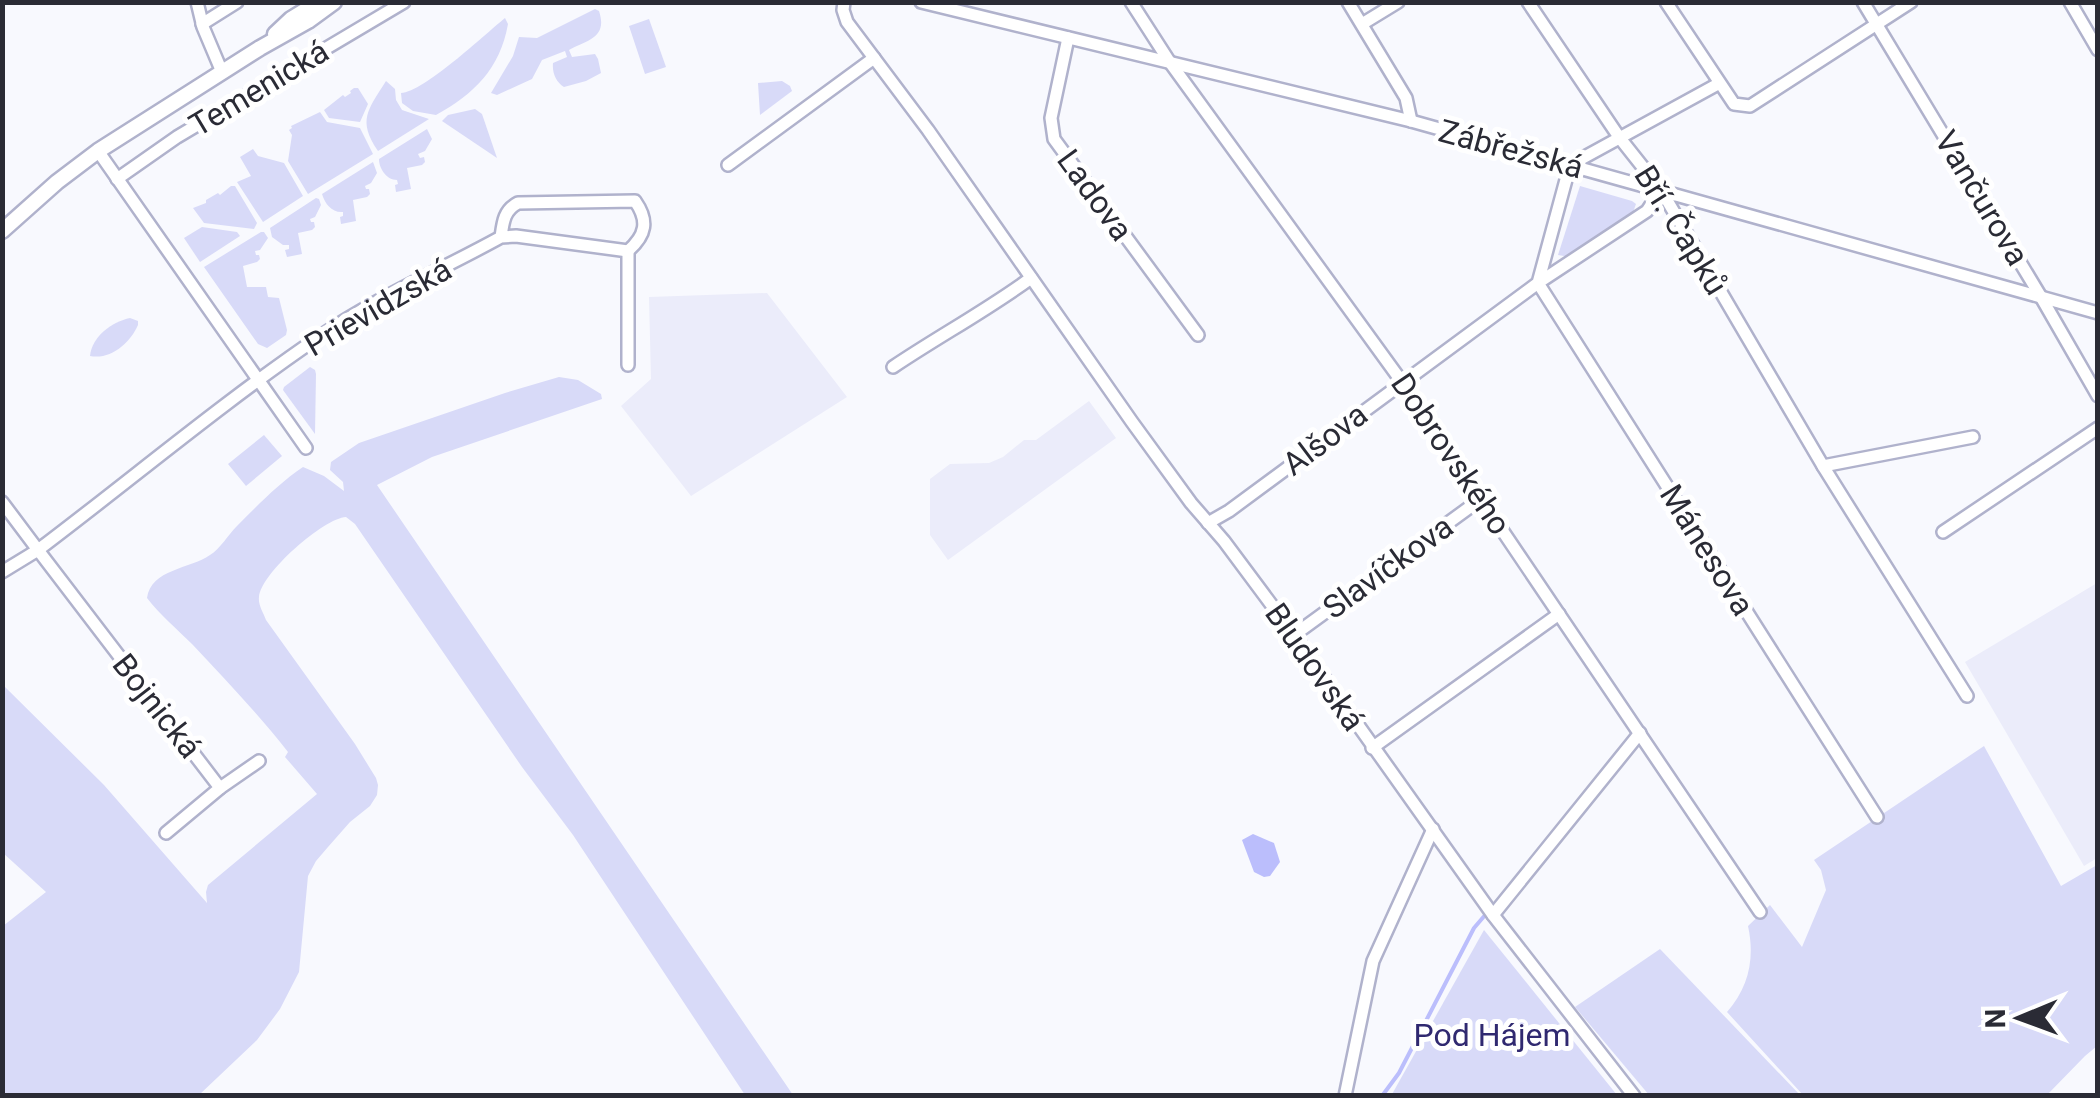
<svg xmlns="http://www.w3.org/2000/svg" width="2100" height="1098" viewBox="0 0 2100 1098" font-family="Roboto,sans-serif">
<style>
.built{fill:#ebecfa}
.green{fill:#d8daf8}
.water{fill:#bbbefc}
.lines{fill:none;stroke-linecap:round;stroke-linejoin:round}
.stream{stroke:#bbbefc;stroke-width:4}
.minor-casing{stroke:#b0b2cc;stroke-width:16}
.tertiary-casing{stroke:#b0b2cc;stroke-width:19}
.minor{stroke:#fff;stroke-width:11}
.tertiary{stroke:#fff;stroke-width:14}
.labels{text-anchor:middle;stroke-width:10;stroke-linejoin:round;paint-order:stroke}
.street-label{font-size:32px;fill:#2a2b35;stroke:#fff}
.park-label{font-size:32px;fill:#302970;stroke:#fff}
</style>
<rect width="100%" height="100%" fill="#f8f9fe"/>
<!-- built -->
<g class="built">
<polygon points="767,293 847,397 691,496 621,406 651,379 649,297"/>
<polygon points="1089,401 1116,438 948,560 930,535 930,479 950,464 989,463 1003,457 1024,440 1036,440"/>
<polygon points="2097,583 2097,858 2084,866 1965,662"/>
</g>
<!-- green -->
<g class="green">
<path d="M 595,9 L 599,11 C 608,38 587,40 569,50 L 572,57 L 595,54 L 598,59 L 601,73 L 586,81 L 564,87 C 556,82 552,73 553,63 L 567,57 L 565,51 L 542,60 L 532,79 L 497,95 L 491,93 L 513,56 L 519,37 L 537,38 Z"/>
<path d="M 505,18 L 508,24 C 500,69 474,94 436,115 L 413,111 L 402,103 L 401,93 C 424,92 484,35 505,18 Z"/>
<polygon points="649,19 666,67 645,74 629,26"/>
<path d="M 386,81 L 395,89 L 396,100 L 402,110 L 429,119 L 378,151 C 357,120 368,110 386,81 Z"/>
<polygon points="782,81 790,86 792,91 760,115 758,83"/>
<polygon points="354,88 358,88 368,104 360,122 329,118 324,110 343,95 345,97 351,93 350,91"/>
<polygon points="475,109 482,114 497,158 442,121 448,115"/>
<polygon points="320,112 327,122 360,128 373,154 308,194 288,161 292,135 289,130 292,128 291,126"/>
<path d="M 427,129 L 432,139 L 425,151 L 418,154 L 420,158 L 424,157 L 425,162 L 422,165 L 407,168 L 411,189 L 396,192 L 395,185 L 398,184 L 397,180 C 387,180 379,169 379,159 Z"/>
<polygon points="253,149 258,156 284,163 303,196 263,222 237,182 251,176 240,157"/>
<path d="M 373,162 L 377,173 L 371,183 L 365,186 L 366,189 L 369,189 L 370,194 L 367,197 L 353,200 L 356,221 L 341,224 L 340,217 L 343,216 L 343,212 C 332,213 325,204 322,194 Z"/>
<polygon points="231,186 235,186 257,223 254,229 204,223 193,208 206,203 206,200 218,193 220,195"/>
<polygon points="1580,186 1632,201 1636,204 1632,215 1570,257 1558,255"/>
<polygon points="316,198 319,199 321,205 315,217 310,219 311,222 314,222 315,227 312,230 298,233 302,254 287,257 285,250 289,249 289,245 283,245 272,237 270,228"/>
<polygon points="202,227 237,232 240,236 200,262 184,238"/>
<polygon points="261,232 264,232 268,238 260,250 255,251 256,255 259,255 260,259 257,262 243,266 247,287 266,287 268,297 279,298 287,330 286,335 267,348 258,344 204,267"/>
<path d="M 130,318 L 138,321 L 138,325 C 130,343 111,360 90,356 C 92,336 112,322 130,318 Z"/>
<polygon points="310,367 315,370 316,374 315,434 283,390 284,387"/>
<path d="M 559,377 L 578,380 L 601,394 L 602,399 L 432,457 L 377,485 L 793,1095 L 745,1095 L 573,835 L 522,767 L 355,524 L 346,517 C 324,518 261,573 259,597 C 258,605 263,612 266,620 L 355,744 L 376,778 L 378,785 L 377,795 L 370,806 L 350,822 L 328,847 L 316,861 L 308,876 L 299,972 L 280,1009 L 257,1040 L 199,1095 L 3,1095 L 3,926 L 46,892 L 3,853 L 3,685 L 104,785 L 207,903 L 206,892 L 208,885 L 317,794 L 285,757 L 288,752 C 258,714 225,679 192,644 C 177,629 160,615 147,598 C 151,569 190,569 210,555 C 220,549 228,535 237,526 C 257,506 279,483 303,467 L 324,476 L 344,491 L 343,482 L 330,470 L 331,462 L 359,443 L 505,393 Z"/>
<polygon points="264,435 282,456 246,486 228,464"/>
<path d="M 1984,746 L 2061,886 L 2097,865 L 2097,1046 L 2085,1056 L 2047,1095 L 1803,1095 L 1727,1012 C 1749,987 1755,958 1748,926 L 1770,905 L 1802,947 L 1826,890 L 1821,870 L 1814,860 Z"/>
<polygon points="1484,930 1617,1095 1391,1096"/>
<polygon points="1660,949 1800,1095 1649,1095 1575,1007"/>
</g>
<!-- water -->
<polygon class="water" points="1253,834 1274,843 1280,862 1270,876 1264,877 1254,872 1242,840"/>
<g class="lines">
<!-- stream -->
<polyline class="stream" points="1382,1096 1399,1073 1474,928 1486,914"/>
<!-- minor casing -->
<g class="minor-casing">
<g id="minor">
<polyline points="197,2 203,27 222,72"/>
<polyline points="844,2 843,10 847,22 928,130 1132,422 1191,503 1224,541 1294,635 1493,915 1634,1096"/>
<polyline points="921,2 1411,121 2098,313"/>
<polyline points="1131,2 1169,61 1402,382 1760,912"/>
<polyline points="1348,2 1406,98 1411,121"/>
<polyline points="1528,2 1619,137 1661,190 1823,466 1967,696"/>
<polyline points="1666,2 1734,104 1750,106 1911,2"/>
<polyline points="1863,2 2041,297 2098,396"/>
<polyline points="2070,2 2098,50"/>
<polyline points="202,24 237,2"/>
<polyline points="1362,24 1398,2"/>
<polyline points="1068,38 1051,118 1054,139 1198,335"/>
<polyline points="98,151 306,448"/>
<polyline points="728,165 874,58"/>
<polyline points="117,179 177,137 404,2"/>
<polyline points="1661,190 1647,211 1538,283 1877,817"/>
<polyline points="628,365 628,251"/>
<path d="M 893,367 C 939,336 986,311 1031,278"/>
<polyline points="1823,466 1973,437"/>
<path d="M 2,502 L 38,550 C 132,479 222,403 319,337 C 376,298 441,270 501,237 L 516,236 L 628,251 C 646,235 649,221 635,201 L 518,203 C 504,210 503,222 501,237"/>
<polyline points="1208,523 1229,511 1538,283 1570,165 1718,84"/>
<polyline points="1943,532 2098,428"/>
<polyline points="2,572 38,550 220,788 166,833"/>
<polyline points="1294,635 1481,499"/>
<polyline points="1372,748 1559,614"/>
<polyline points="220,788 259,761"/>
<polyline points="1493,915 1640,733"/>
<polyline points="1345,1096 1373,961 1433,829"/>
</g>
</g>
<!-- tertiary casing -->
<g class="tertiary-casing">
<g id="tertiary">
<polyline points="275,34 291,19 319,2"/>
<polyline points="2,231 57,182 98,151 260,48 308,21 334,2"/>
</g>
</g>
<!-- minor -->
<use href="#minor" class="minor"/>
<!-- tertiary -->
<use href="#tertiary" class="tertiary"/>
</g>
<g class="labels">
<!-- street labels -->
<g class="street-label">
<text transform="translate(259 88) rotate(-31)" y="11">Temenická</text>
<text transform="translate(1511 149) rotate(15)" y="11">Zábřežská</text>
<text transform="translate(1095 195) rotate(54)" y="11">Ladova</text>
<text transform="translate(1982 198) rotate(59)" y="11">Vančurova</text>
<text transform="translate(1681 230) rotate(58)" y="11">Bří. Čapků</text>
<text transform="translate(378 307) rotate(-30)" y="11">Prievidzská</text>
<text transform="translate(1325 439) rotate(-37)" y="11">Alšova</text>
<text transform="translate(1451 454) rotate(56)" y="11">Dobrovského</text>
<text transform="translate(1707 550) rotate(58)" y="11">Mánesova</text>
<text transform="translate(1388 567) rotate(-36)" y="11">Slavíčkova</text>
<text transform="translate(1315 667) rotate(55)" y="11">Bludovská</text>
<text transform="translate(157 706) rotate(52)" y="11">Bojnická</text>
</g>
<!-- park labels -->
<g class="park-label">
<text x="1492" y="1046">Pod Hájem</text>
</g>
</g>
<!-- border -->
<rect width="2100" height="1098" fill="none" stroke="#2a2b35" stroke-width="10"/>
<!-- north arrow -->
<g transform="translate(2020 1018) rotate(269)" stroke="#ffffff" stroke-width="8" paint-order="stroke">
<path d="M0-8L18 38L0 25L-18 38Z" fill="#2a2b35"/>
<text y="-15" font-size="28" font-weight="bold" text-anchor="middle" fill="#2a2b35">N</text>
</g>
</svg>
